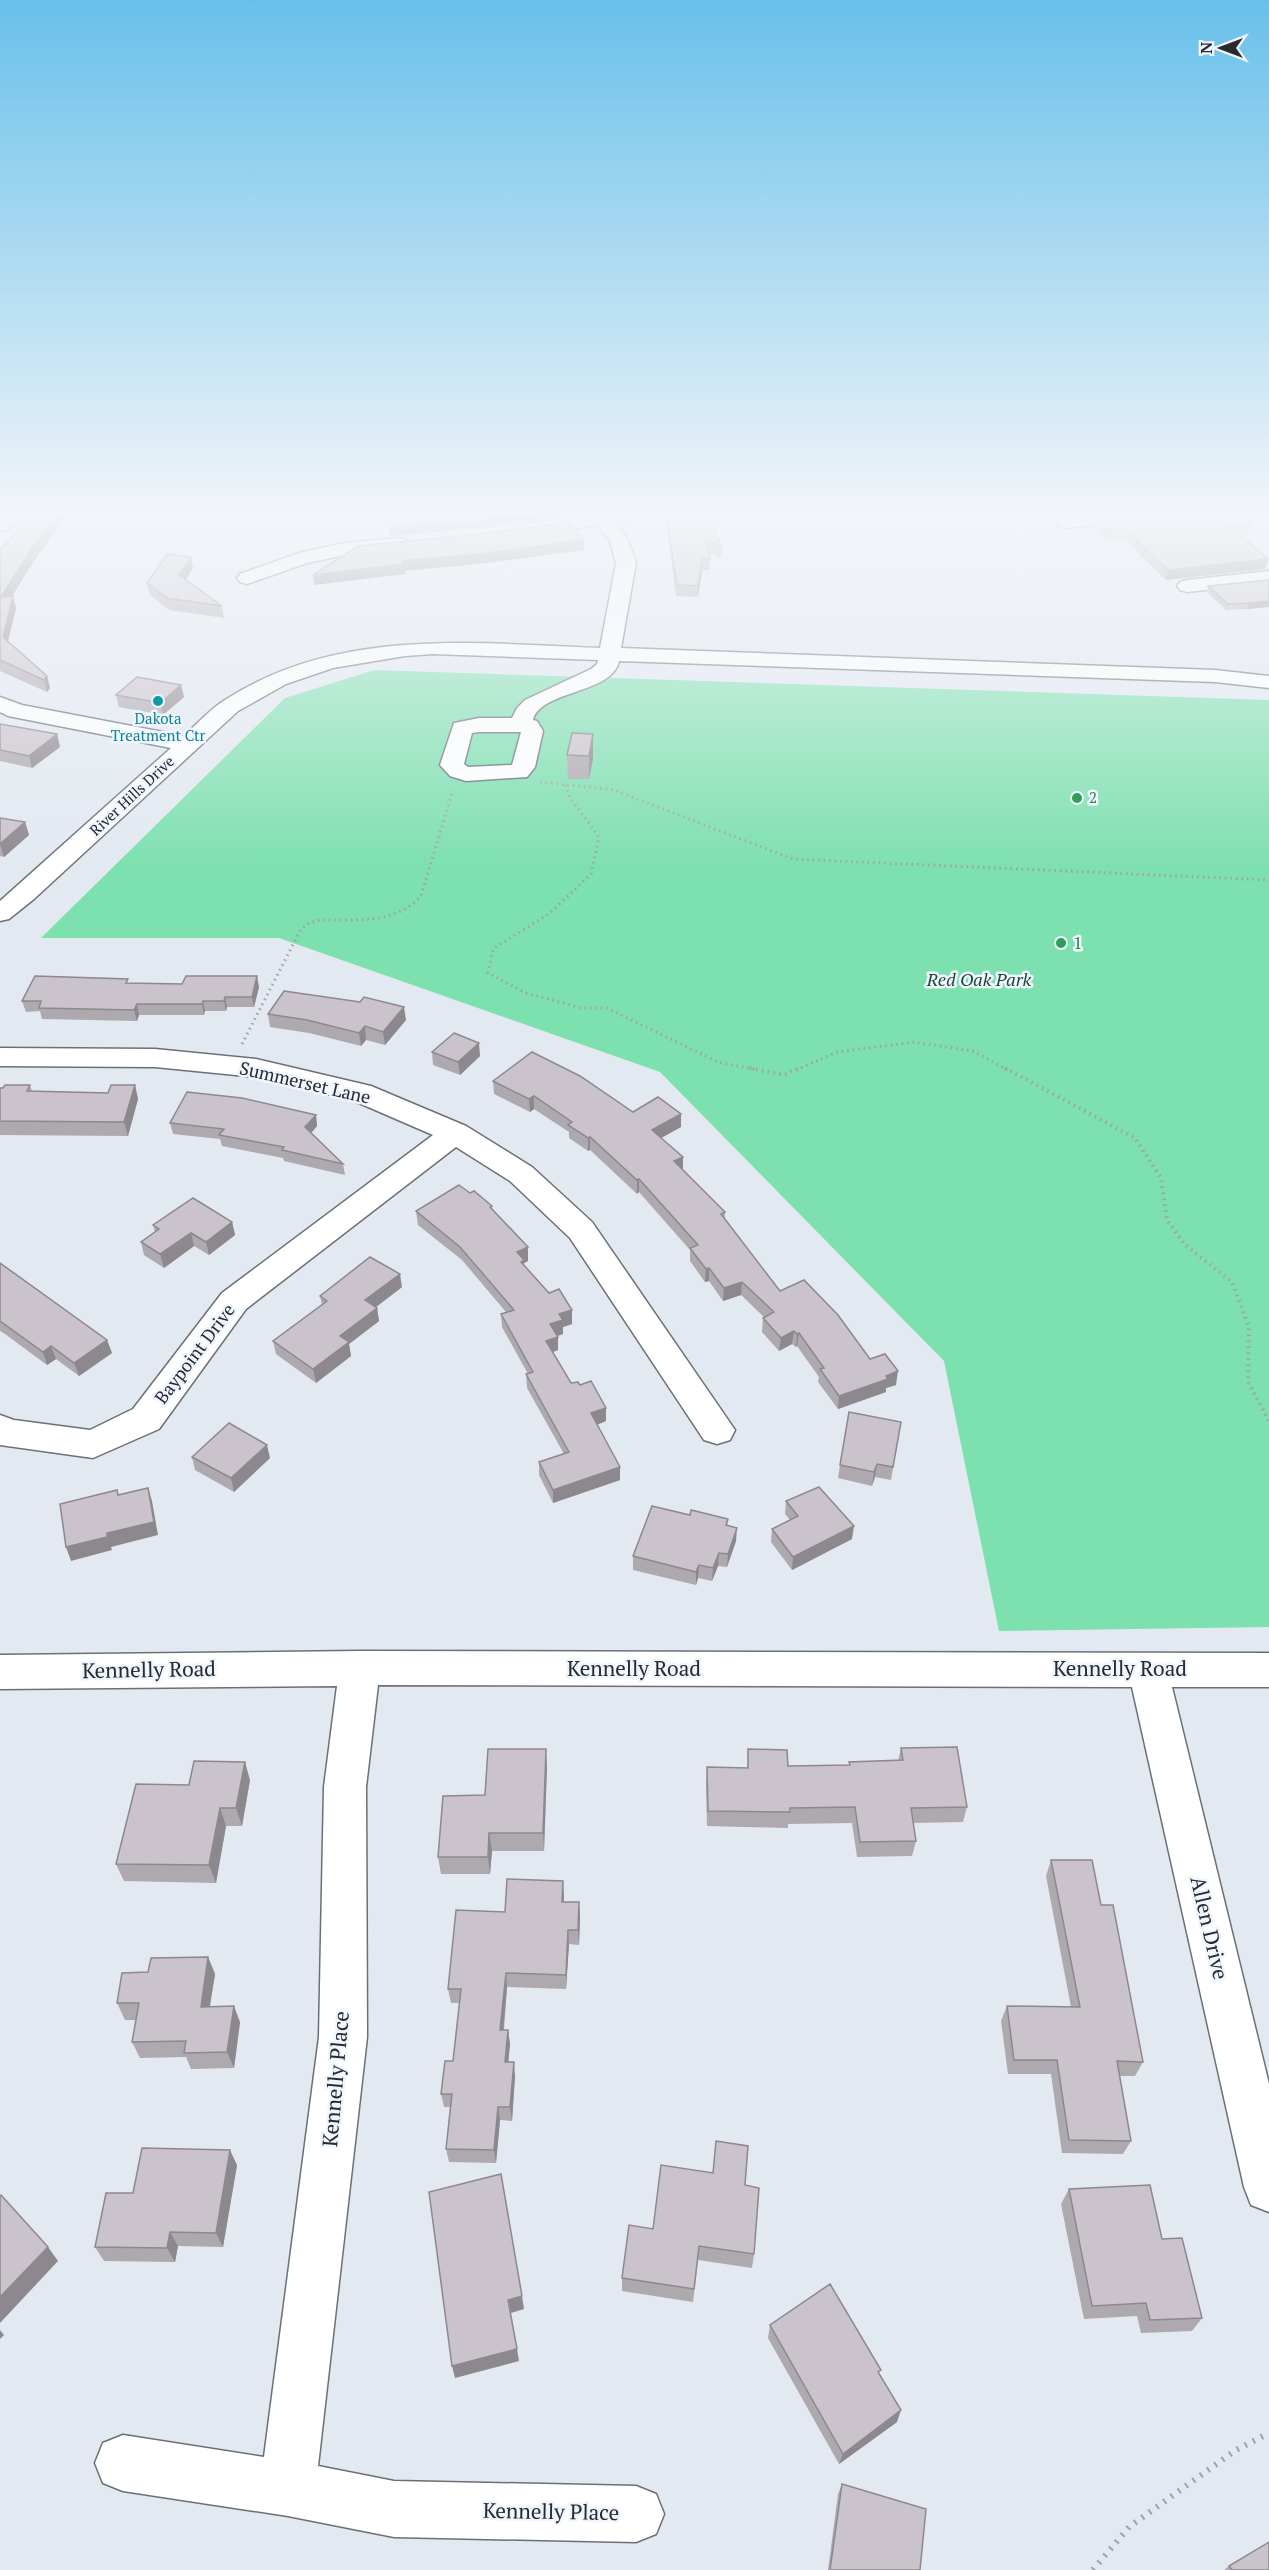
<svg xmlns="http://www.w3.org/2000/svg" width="1269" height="2570" viewBox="0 0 1269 2570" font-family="'PT Serif',serif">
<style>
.green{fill:#7de0af}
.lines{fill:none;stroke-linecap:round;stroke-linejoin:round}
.minor-casing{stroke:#6a7077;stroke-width:3}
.path-far2{stroke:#9ea3a9;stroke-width:3;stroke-dasharray:1.5 4;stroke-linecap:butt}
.path-far1{stroke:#9ea3a9;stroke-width:4;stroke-dasharray:1.5 4.5;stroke-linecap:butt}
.path{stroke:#9ea3a9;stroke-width:6;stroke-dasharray:2 7;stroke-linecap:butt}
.minor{fill:#fff;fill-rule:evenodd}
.wall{fill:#aea8af}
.shaded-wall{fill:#8d888e}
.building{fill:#cac3cb;stroke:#8d888e;stroke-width:1.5}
.culture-dot{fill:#0f9aa8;stroke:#f0f6ff;stroke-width:2}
.leisure-dot{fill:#2e9e5b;stroke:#f0f6ff;stroke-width:2}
.labels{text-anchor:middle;stroke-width:5;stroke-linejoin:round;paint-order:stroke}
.far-culture-label{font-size:15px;fill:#0d838f;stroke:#f0f6ff}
.far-street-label{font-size:15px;fill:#282a2d;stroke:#f0f6ff}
.far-leisure-label{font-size:15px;fill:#27864d;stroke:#f0f6ff;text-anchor:start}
.leisure-label{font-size:18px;fill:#27864d;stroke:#f0f6ff;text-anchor:start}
.park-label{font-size:18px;font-style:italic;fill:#1e4935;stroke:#f0f6ff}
.street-label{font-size:18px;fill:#282a2d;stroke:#f0f6ff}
.near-street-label{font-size:21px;fill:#282a2d;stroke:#f0f6ff}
</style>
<rect width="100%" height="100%" fill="#e3e9f1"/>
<!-- green -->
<polygon class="green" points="374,670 1269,700 1269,1627 999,1631 944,1361 660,1072 279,938 41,938 285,698"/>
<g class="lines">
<!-- minor casing -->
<g class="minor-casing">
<g id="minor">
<polygon points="13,509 35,509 7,529 0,531 0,517"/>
<path d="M 580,509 L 601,509 L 606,512 L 630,509 L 675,509 L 672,513 L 666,515 L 615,522 L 628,540 L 636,563 L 621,648 L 1215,670 L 1269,676 L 1269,688 L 1215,682 L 619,661 C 613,694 540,690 533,720 L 537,721 L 543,731 L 535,767 L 527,777 L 466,781 L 450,776 L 440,765 L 454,723 L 479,718 L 512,718 L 517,708 L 525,700 L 591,669 L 597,664 L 598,660 L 433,654 L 405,656 L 333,668 L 286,684 L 238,711 L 34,899 L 9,919 L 0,921 L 0,901 L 171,748 L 8,716 L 0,712 L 0,697 L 22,705 L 184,736 C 197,724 210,709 225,700 C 338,627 473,643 600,648 L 616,563 L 610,541 L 598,525 L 525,536 L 518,534 L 516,530 L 518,526 L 525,524 L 586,515 ZM 479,732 L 521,732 L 512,765 L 468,767 L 464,764 L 472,733 Z"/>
<polygon points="1141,509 1148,511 1150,515 1148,519 1065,528 1058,526 1056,522 1058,518 1065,516"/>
<polygon points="1189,509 1269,509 1269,519 1196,518 1189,516 1187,512"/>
<polygon points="399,538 406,540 409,544 406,548 345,555 307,563 247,584 240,582 237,578 240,574 302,552 345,543"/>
<polygon points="1269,571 1269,583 1187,592 1180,590 1177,586 1180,582 1187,580"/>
<polygon points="0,1048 155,1049 256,1059 371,1086 466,1126 532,1167 592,1222 735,1430 730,1440 717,1444 704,1440 570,1238 510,1181 456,1147 246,1309 159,1429 93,1458 0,1445 0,1415 14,1420 90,1430 133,1409 222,1293 433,1135 352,1100 256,1077 155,1067 0,1066"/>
<polygon points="360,1651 1269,1653 1269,1687 1172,1687 1269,2084 1269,2212 1251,2205 1244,2187 1132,1687 378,1685 366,1787 367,2037 318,2466 394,2481 636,2486 656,2494 664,2514 656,2534 636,2542 394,2537 288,2516 123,2491 103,2483 95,2463 103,2443 123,2435 264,2457 319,2037 324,1787 337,1686 0,1689 0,1655"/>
</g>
</g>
<!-- path-far2 -->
<g class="path-far2">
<polyline points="540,782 614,790 793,859 1269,880"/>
<polyline points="565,785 571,799 599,837 591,874 550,913 493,949 488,973 526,993 581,1008 607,1008 718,1062 758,1070"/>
<path d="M 242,1044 L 301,929 L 309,923 L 320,920 C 356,919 395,925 421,896 L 453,790"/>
<polyline points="796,1070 837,1052 914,1042 973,1051 1008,1070"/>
</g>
<!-- path-far1 -->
<g class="path-far1">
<polyline points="750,1068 784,1075 799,1068"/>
<polyline points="1005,1068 1135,1138 1161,1178 1167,1220 1184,1244 1232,1282 1249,1327 1248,1382 1269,1421"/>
</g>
<!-- path -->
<polyline class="path" points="1093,2570 1129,2527 1236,2450 1269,2433"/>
<!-- minor -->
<use href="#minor" class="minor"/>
</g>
<!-- wall -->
<g class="wall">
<polygon points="661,509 705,509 722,547 721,558 715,554 709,554 710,570 702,570 698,597 676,596 667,529 667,522 661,518"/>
<polygon points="1078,509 1131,509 1081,513"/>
<polygon points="1097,518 1250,526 1248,536 1240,536 1268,559 1265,569 1166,580 1124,539 1107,541 1095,528"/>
<polygon points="0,549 36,558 11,596 16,608 8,641 47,676 50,688 47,692 0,671"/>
<polygon points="193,568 186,580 222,606 224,618 169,610 150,595 147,583"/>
<polygon points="1269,580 1269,607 1247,609 1226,610 1207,592 1208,586"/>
<polygon points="181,685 184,697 163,715 119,707 116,695"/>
<polygon points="0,724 57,734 60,747 32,768 0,761"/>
<polygon points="593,734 593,758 589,779 568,779 567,755"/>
<polygon points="0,818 25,822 29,835 4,857 0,856"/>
<polygon points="129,983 259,987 254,1007 227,1007 226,1011 205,1011 204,1015 139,1015 137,1021 42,1019 40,1011 26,1012 22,1001"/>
<polygon points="268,1014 406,1020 385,1045 366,1040 361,1046 309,1033 270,1027"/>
<polygon points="432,1052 480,1056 460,1075 433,1065"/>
<polygon points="493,1081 633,1112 681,1127 661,1138 683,1170 725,1212 725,1219 780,1291 870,1359 896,1385 886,1388 886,1392 838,1409 818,1382 819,1377 797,1346 796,1347 792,1344 779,1351 762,1332 763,1318 765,1318 741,1295 723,1301 709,1281 705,1282 690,1261 690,1250 639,1192 637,1194 590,1150 588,1151 569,1138 569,1132 534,1109 530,1112 494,1094"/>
<polygon points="30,1085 32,1091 108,1093 135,1085 138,1099 128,1136 0,1135 0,1088"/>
<polygon points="316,1115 317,1126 311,1133 343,1164 345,1175 284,1161 283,1158 222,1146 220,1139 173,1134 170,1123"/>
<polygon points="492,1206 492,1209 528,1261 524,1263 524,1265 572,1324 563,1327 563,1334 557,1336 558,1350 553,1352 571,1383 580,1385 606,1408 606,1421 597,1425 620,1480 553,1503 539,1475 539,1462 564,1454 527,1388 526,1374 528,1374 502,1327 501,1314 506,1312 462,1260 418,1225 416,1211"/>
<polygon points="232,1222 235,1235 209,1255 194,1246 164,1268 144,1255 141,1242 155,1232 153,1225"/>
<polygon points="0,1263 107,1340 112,1353 79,1376 56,1359 47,1365 5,1334 0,1331"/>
<polygon points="402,1287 376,1307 377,1308 379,1321 349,1344 351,1356 316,1383 276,1354 273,1341 322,1305 320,1296"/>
<polygon points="901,1422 891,1480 875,1477 872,1486 838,1478 840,1465"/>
<polygon points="192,1457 270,1458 234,1492 195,1470"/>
<polygon points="786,1501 852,1539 792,1570 771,1542 772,1529 790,1520 785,1514"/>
<polygon points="690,1515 728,1519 727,1526 736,1541 727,1567 718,1566 712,1581 698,1578 696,1585 633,1570 633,1556"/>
<polygon points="901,1748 967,1807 963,1822 913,1823 916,1841 912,1856 857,1857 852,1823 788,1824 788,1828 707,1826 706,1783 707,1767 747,1768 748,1749 788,1766 849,1765 849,1762 898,1761"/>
<polygon points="547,1767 544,1851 492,1851 490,1874 441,1874 438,1857 485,1795"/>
<polygon points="250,1780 242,1826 226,1826 216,1883 124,1881 116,1864 189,1785"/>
<polygon points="1051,1860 1101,1905 1143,2062 1135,2076 1119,2076 1131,2141 1123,2154 1062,2153 1051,2074 1008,2074 1001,2021 1007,2006 1071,2007 1046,1876"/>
<polygon points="564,1896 564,1902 579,1902 580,1917 579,1945 569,1944 566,1989 507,1987 504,2030 508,2030 510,2044 508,2062 515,2076 512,2121 500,2120 496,2163 449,2162 446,2149 450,2107 444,2107 441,2094 453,2061 460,2003 451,2003 448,1989 505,1912"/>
<polygon points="208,1957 215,1974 210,2006 240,2022 234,2068 191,2069 186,2057 140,2058 132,2042 136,2020 125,2020 117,2003 148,1972"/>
<polygon points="237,2165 223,2247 178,2246 175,2262 104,2261 95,2247 133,2193"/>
<polygon points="745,2185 754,2254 752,2268 698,2260 693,2302 622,2291 622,2278 653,2229"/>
<polygon points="1069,2189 1162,2239 1202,2318 1192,2331 1141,2333 1137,2316 1084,2319 1061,2204"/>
<polygon points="770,2325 897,2422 839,2464 768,2338"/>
<polygon points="842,2484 920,2570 828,2570 838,2494"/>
<polygon points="1229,2566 1269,2570 1224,2570"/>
</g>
<!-- shaded-wall -->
<g class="shaded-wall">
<polygon points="62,509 72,509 36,558 4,609 1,597 33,547"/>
<polygon points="551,509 558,509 558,517 481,528 390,536 389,528"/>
<polygon points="584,540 584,550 488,563 405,571 406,574 314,585 313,575 403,561"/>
<polygon points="191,557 193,568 181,586 179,575"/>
<polygon points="702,559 702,570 698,597 698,586"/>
<polygon points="1268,559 1265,569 1166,580 1168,570"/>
<polygon points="13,596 16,608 6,649 3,637"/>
<polygon points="1269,601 1269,607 1247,609 1248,603"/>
<polygon points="47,676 50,688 47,692 44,680"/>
<polygon points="181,685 184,697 163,715 160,703"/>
<polygon points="57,734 60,747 32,768 29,756"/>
<polygon points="593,734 593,758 589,779 589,756"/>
<polygon points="25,822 29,835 4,857 0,844"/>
<polygon points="257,976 259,987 254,1007 252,997"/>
<polygon points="225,997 227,1007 226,1011 224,1001"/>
<polygon points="203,1001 205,1011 204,1015 202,1004"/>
<polygon points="137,1004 139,1015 137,1021 134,1010"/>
<polygon points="404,1007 406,1020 385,1045 383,1032"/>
<polygon points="365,1026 366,1040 361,1046 359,1033"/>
<polygon points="479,1043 480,1056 460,1075 458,1062"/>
<polygon points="135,1085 138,1099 128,1136 124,1122"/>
<polygon points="534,1096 534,1109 530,1112 529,1099"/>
<polygon points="681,1114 681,1127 652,1143 652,1130"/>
<polygon points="316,1115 317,1126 307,1138 305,1127"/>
<polygon points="590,1137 590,1150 588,1151 588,1138"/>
<polygon points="683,1157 683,1170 674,1161"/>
<polygon points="639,1179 639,1192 637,1194 637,1180"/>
<polygon points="232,1222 235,1235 209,1255 206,1242"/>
<polygon points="191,1233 194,1246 164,1268 160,1254"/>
<polygon points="528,1247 528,1261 524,1263 525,1274 517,1252"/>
<polygon points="709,1268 709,1281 705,1282 706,1269"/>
<polygon points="400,1274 402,1287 367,1314 365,1300"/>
<polygon points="742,1282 741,1295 723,1301 724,1288"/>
<polygon points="377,1308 379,1321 349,1344 351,1356 316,1383 313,1369 340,1336"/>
<polygon points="572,1310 572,1324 563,1327 563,1334 551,1338 550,1324 559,1314"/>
<polygon points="794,1331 792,1344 779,1351 781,1338"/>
<polygon points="799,1333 797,1346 796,1347 797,1334"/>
<polygon points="558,1337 558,1350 547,1354 546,1341"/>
<polygon points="107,1340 112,1353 79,1376 74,1363"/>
<polygon points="51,1346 56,1359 47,1365 43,1352"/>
<polygon points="898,1371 896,1385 886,1388 886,1392 838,1409 839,1396"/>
<polygon points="606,1408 606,1421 591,1427 591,1413"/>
<polygon points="267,1445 270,1458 234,1492 231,1478"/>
<polygon points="877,1464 875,1477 872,1486 874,1472"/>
<polygon points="620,1467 620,1480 553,1503 553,1490"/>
<polygon points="148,1488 152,1501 158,1535 111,1547 112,1550 71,1561 66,1547 107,1533"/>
<polygon points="854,1526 852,1539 792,1570 793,1557"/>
<polygon points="737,1528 736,1541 727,1567 728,1554"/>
<polygon points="719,1553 718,1566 712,1581 713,1568"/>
<polygon points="699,1565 698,1578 696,1585 696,1572"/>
<polygon points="546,1749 547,1767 544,1851 543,1833"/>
<polygon points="245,1762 250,1780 242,1826 236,1808"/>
<polygon points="220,1808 226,1826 216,1883 209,1865"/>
<polygon points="489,1833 492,1851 490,1874 488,1857"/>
<polygon points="563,1881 564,1896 563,1917 562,1902"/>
<polygon points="579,1902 580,1917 579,1945 578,1930"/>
<polygon points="568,1930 569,1944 566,1989 566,1975"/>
<polygon points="208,1957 215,1974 207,2023 201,2007"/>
<polygon points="506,1973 507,1987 502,2044 500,2030"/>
<polygon points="234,2006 240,2022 234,2068 227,2052"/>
<polygon points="508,2030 510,2044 507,2076 505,2062"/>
<polygon points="514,2062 515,2076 512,2121 510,2107"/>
<polygon points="498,2107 500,2120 496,2163 494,2150"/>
<polygon points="230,2150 237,2165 223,2247 216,2233"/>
<polygon points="170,2232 178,2246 175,2262 167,2248"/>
<polygon points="48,2247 58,2261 0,2323 0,2297"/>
<polygon points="522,2296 524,2309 511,2313 508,2300"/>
<polygon points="0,2330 4,2335 0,2339"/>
<polygon points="517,2349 519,2361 455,2378 452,2366"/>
<polygon points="901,2410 897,2422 839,2464 843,2454"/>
</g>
<!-- building -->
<g class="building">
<polygon points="46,509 62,509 33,547 1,597 13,596 3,637 47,676 44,680 0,660 0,549 8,542 21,525"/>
<polygon points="419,509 551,509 480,519 389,528"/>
<polygon points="663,509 705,509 722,547 716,543 708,543 710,559 702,559 698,586 677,585 667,518 675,516"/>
<polygon points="1178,512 1241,512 1250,526 1229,526 1268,559 1168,570 1125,530 1109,531 1097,518"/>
<polygon points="569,522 584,540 488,553 403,561 405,564 313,575 358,546 481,534"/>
<polygon points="167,554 191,557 179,575 222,606 167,598 147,583"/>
<polygon points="1269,580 1269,601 1248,603 1228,604 1208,586"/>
<polygon points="137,677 181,685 160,703 116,695"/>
<polygon points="0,724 57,734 29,756 0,750"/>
<polygon points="572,733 593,734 589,756 567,755"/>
<polygon points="0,818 25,822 0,844"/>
<polygon points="35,976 128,979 126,983 182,984 186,976 257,976 252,997 225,997 224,1001 203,1001 202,1004 137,1004 134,1010 39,1008 41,1001 22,1001"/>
<polygon points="284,991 360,1002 364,997 404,1007 383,1032 365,1026 359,1033 307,1020 268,1014"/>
<polygon points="454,1033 479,1043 458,1062 432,1052"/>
<polygon points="532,1052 580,1076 633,1112 658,1097 681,1114 652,1130 683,1157 674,1161 725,1212 721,1214 780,1291 804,1280 838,1315 870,1359 885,1354 898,1371 886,1376 888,1379 839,1396 820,1369 824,1368 799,1333 797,1334 794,1331 781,1338 763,1318 774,1312 742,1282 724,1288 709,1268 706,1269 690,1248 698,1245 639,1179 637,1180 590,1137 588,1138 568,1125 572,1122 534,1096 529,1099 493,1081"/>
<polygon points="5,1085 30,1085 27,1091 108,1093 111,1085 135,1085 124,1122 0,1121 0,1088 3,1088"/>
<polygon points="187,1092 242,1098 316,1115 305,1127 343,1164 282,1150 284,1147 219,1135 224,1129 170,1123"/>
<polygon points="459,1185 470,1193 474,1191 492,1206 490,1207 528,1247 517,1252 524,1260 521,1262 549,1293 559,1289 572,1310 559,1314 563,1320 550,1324 558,1337 546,1341 571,1383 578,1382 580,1385 591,1381 606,1408 591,1413 620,1467 553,1490 539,1462 569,1452 526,1374 533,1372 501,1314 514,1310 460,1247 416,1211"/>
<polygon points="193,1198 232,1222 206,1242 191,1233 160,1254 141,1242 159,1229 153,1225"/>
<polygon points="370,1257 400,1274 365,1300 377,1308 340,1336 349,1342 313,1369 273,1341 327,1301 320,1296"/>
<polygon points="0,1263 107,1340 74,1363 51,1346 43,1352 0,1321"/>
<polygon points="849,1412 901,1422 893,1467 877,1464 874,1472 840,1465"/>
<polygon points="229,1423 267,1445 231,1478 192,1457"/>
<polygon points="819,1487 854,1526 793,1557 772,1529 798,1516 786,1501"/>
<polygon points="148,1488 154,1522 107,1533 107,1537 66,1547 60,1504 117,1490 118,1495"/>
<polygon points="652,1506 690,1515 691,1510 728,1519 726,1525 737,1528 728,1554 719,1553 713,1568 699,1565 696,1572 633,1556"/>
<polygon points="957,1747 967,1807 911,1808 916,1841 860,1842 855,1807 790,1808 790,1812 708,1811 707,1767 748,1768 748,1749 787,1750 788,1766 850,1765 849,1762 903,1760 901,1748"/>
<polygon points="488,1749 546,1749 543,1833 489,1833 488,1857 438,1857 443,1796 485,1795"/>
<polygon points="194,1761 245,1762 236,1808 220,1808 209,1865 116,1864 136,1784 189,1785"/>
<polygon points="1051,1860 1092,1860 1101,1905 1113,1905 1143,2062 1117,2061 1131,2141 1069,2140 1057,2060 1014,2060 1007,2006 1080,2007"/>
<polygon points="507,1879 563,1881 562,1902 579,1902 578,1930 568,1930 566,1975 506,1973 500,2030 508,2030 505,2062 514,2062 510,2107 498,2107 494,2150 446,2149 452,2094 441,2094 445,2061 453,2061 461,1989 448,1989 456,1910 505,1912"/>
<polygon points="208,1957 201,2007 234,2006 227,2052 184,2053 186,2041 132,2042 139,2003 117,2003 122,1973 148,1972 151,1958"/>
<polygon points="716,2141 748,2146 745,2185 759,2188 754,2254 699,2246 694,2289 622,2278 629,2225 653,2229 661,2165 713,2173"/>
<polygon points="142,2148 230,2150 216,2233 170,2232 167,2248 95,2247 106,2193 133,2193"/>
<polygon points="501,2174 522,2296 508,2300 517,2349 452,2366 429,2192"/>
<polygon points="1150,2185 1162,2239 1182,2238 1202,2318 1150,2320 1146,2303 1092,2306 1069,2189"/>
<polygon points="1,2195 48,2247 0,2297 0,2196"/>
<polygon points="830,2284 881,2370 878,2372 901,2410 843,2454 770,2325"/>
<polygon points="842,2484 926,2509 920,2570 830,2570"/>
<polygon points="1269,2542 1269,2570 1232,2570 1229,2566"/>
</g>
<!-- sky -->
<linearGradient id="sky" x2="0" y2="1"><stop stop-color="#68c0ea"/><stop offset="0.59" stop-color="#f2f5f9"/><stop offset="1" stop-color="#f2f5f9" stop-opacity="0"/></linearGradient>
<rect width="1269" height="869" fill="url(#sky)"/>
<!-- markers -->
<circle class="culture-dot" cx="158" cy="701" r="6"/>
<g class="leisure-dot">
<circle cx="1077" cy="798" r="6"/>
<circle cx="1061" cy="943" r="6"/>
</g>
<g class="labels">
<!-- far-culture labels -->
<g class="far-culture-label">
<text x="158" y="724">Dakota<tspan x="158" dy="17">Treatment Ctr</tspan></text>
</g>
<!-- far-street labels -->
<g class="far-street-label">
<text transform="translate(132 796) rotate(-43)" y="5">River Hills Drive</text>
</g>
<!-- far-leisure labels -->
<g class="far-leisure-label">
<text x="1089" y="803">2</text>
</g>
<!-- leisure labels -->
<g class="leisure-label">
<text x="1073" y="949">1</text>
</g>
<!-- park labels -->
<g class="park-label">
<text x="979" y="986">Red Oak Park</text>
</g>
<!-- street labels -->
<g class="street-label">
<text transform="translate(305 1083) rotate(13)" y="6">Summerset Lane</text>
<text transform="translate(195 1354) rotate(-53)" y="6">Baypoint Drive</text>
</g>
<!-- near-street labels -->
<g class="near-street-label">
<text x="634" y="1676">Kennelly Road</text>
<text x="1120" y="1676">Kennelly Road</text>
<text transform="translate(149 1670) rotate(-1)" y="7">Kennelly Road</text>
<text transform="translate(1209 1928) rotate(77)" y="7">Allen Drive</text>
<text transform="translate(336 2079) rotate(-85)" y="7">Kennelly Place</text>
<text transform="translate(551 2512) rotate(1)" y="7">Kennelly Place</text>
</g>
</g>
<!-- north arrow -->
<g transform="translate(1221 48) rotate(270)" stroke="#f0f6ff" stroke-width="4.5" paint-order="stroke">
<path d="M0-4.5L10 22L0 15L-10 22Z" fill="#282a2d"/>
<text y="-9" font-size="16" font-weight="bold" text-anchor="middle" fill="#282a2d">N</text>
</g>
</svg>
